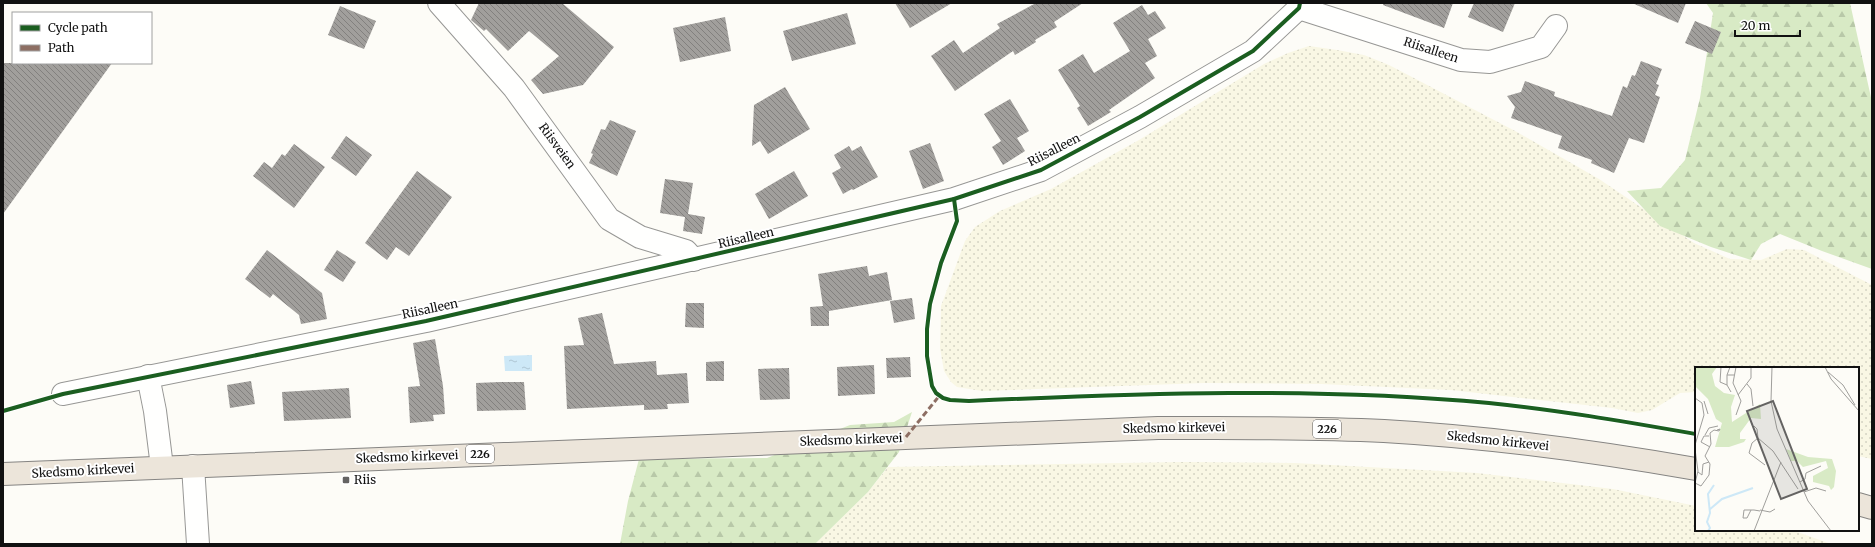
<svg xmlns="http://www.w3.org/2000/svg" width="1875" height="547" viewBox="0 0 1875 547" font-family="Merriweather,serif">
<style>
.farmland{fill:url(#farmland-dots)}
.forest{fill:url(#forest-firs)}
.water{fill:url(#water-ripples)}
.building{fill:url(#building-back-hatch)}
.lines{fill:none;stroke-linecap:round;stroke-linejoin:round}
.minor-casing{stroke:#979795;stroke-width:24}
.trunk-casing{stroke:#858482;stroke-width:24}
.minor{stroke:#fffffe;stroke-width:22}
.trunk{stroke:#ece5da;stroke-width:22}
.quiet{stroke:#8d6e63;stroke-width:3;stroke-dasharray:6 3;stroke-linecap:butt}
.cycleway-casing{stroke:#fff;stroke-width:6}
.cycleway{stroke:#1b5e20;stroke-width:4}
.poi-dot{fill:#646362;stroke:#fff;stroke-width:1.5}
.labels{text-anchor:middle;stroke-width:4;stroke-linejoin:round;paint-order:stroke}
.shield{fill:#fff;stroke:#585858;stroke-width:1}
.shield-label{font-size:11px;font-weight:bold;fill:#111}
.street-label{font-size:12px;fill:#111;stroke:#fff}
.poi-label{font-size:12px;fill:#111;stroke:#fff;text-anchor:start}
.inset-river{fill:none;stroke:#cde8f7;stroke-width:2}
.inset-road{fill:none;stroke:#9f9e9b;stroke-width:1}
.view{fill:#646362;fill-opacity:0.15;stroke:#646362;stroke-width:2}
.inset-edge{fill:none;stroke:#111;stroke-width:2}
</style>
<defs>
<pattern id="farmland-dots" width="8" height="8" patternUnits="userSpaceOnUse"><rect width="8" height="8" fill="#f9f7e4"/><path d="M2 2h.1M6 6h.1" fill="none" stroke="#d4d3c3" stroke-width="1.8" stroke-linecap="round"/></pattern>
<pattern id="forest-firs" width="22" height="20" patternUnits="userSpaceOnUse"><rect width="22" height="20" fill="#d8eac5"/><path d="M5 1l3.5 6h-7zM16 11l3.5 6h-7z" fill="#b8c8a8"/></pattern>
<pattern id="water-ripples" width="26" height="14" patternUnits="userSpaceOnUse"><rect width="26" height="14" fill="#cde8f7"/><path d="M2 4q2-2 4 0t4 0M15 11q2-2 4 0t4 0" fill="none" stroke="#afc6d3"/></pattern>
<pattern id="building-back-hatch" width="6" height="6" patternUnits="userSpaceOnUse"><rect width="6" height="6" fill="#a19f9c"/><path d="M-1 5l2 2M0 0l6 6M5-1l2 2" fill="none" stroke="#82807e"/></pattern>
</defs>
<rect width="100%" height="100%" fill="#fdfcf7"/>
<!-- farmland -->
<g class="farmland">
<polygon points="1309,46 1337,50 1364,55 1389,65 1517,132 1599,179 1694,243 1730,259 1761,260 1787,249 1804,250 1872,285 1872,459 1858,456 1858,368 1696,368 1696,392 1680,393 1652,410 1638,413 1612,408 1451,390 1321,384 1205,383 982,391 957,387 951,382 944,371 940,348 941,306 965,241 975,227 1000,211 1051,189 1139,140 1264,64 1288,53"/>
<polygon points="1183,462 1295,463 1477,473 1613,489 1696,506 1696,530 1792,530 1831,544 815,544 868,492 888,467"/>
</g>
<!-- forest -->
<g class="forest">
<polygon points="1706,3 1850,3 1872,102 1872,269 1822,251 1780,234 1761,244 1751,260 1711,247 1660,226 1627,191 1661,188 1685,160 1700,98 1713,13"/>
<polygon points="912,412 899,452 868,492 815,544 620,544 628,501 639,459 767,458 850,425 894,422"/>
</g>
<!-- water -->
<polygon class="water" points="532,355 532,371 505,371 504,356"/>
<!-- building -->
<g class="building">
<polygon points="479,3 562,3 614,47 583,85 543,94 531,80 559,56 529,31 508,51 486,29 484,31 471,20"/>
<polygon points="895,3 952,3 910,28"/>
<polygon points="1036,3 1083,3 1054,22 1057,27 1035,40 1036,42 1015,55 1013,51 955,91 931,56 954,40 963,53 1000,28 997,24"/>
<polygon points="1383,3 1453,3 1444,28 1383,5"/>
<polygon points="1474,3 1515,3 1503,32 1468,17"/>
<polygon points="1632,3 1686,3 1678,23"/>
<polygon points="1142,5 1148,15 1155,11 1166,28 1148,39 1157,56 1145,63 1155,78 1109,110 1111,112 1088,126 1077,108 1080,106 1058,70 1083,54 1094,73 1130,51 1113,23"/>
<polygon points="340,6 376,21 364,49 328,35"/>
<polygon points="847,13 856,44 792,61 783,31"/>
<polygon points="725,17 731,51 680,62 673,28"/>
<polygon points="1695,21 1721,32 1712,54 1685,43"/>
<polygon points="1641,61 1662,69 1656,84 1659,85 1655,95 1660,97 1644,143 1629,138 1614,173 1591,163 1592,160 1558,148 1562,136 1511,118 1515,107 1507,96 1521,92 1525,81 1555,92 1554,96 1612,116 1623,86 1627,88 1632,75 1635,76"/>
<polygon points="3,63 112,63 3,214"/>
<polygon points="785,87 810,129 768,154 760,141 752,146 754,105"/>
<polygon points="1010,99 1029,131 1017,138 1025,151 1003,165 992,147 1001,141 984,114"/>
<polygon points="610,120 636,131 617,176 589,163 593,154 591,153 601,129 605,130"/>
<polygon points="346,136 372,155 356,176 331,158"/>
<polygon points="930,143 944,181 923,189 909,151"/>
<polygon points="294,144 325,167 294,208 253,176 264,162 272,168 282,154 285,156"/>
<polygon points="849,146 852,151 861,146 878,177 853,190 852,189 843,194 832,173 841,168 834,155"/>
<polygon points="417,171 452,197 409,256 396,247 387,260 365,243"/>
<polygon points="794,171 808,196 769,219 755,194"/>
<polygon points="665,179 693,183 688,214 705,217 702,234 683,231 685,217 660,213"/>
<polygon points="267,250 322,293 327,319 301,324 299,315 273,294 270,298 245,279"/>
<polygon points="337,250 356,262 343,282 324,270"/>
<polygon points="867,266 869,276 887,272 892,300 829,311 829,326 811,326 810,307 823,306 818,274"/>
<polygon points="912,298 915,319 894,323 890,301"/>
<polygon points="686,303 704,303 704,328 685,327"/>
<polygon points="602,313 614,364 656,361 657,375 687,373 689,403 667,404 668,409 644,410 644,405 567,409 564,346 584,345 578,318"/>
<polygon points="435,339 443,386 445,414 433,415 434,421 410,423 408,387 420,386 413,343"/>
<polygon points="910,357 911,377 887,378 886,358"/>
<polygon points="724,361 724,381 706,381 706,362"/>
<polygon points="874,365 875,394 838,396 837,367"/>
<polygon points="789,368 790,399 760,400 758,369"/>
<polygon points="251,381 255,404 230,408 227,385"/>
<polygon points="500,382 524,382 526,410 477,411 476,383"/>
<polygon points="349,388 351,418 284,421 282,392"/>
</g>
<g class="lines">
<!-- minor casing -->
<g class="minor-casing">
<g id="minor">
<polyline points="439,3 514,88 609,219 640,237 686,251 694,260"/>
<polyline points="1299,8 1461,60 1490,62 1541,47 1556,26"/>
<polyline points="148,376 155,411 162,467"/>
<polyline points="63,394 426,321 954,199 1041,170 1140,117 1253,51 1299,8 1300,3"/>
<polyline points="193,466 198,544"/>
</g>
</g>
<!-- trunk casing -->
<g class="trunk-casing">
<g id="trunk">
<path d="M 3,474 L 1158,428 C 1233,428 1309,427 1384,431 C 1489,437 1593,451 1696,469"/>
<polyline points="1858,504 1872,508"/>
</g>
</g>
<!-- minor -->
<use href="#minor" class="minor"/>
<!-- trunk -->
<use href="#trunk" class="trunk"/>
<!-- quiet -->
<polyline class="quiet" points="906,437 940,395"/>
<!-- cycleway casing -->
<g class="cycleway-casing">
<g id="cycleway">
<path d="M 954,199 L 957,221 L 941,263 L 930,304 L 927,329 L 927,356 L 932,386 L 936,393 L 943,398 L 950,400 L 969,401 C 1142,393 1316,387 1489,403 C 1559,410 1627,422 1696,434"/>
<polyline points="3,411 63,394 426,321 954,199 1041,170 1140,117 1253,51 1299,8 1300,3"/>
</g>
</g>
<!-- cycleway -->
<use href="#cycleway" class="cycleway"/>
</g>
<!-- markers -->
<rect class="poi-dot" x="342" y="476" width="8" height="8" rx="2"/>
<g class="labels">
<!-- shield labels -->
<g class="shield">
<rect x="1313" y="420" width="28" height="18" rx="3"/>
<rect x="466" y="445" width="28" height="18" rx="3"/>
</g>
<g class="shield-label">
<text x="1327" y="433">226</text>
<text x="480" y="458">226</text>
</g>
<!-- street labels -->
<g class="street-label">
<text transform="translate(1431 50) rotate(18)" y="4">Riisalleen</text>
<text transform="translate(557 146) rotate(54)" y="4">Riisveien</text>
<text transform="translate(1054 150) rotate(-27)" y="4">Riisalleen</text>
<text transform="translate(746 238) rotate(-13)" y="4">Riisalleen</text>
<text transform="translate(430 309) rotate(-12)" y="4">Riisalleen</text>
<text transform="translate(1174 428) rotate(-1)" y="4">Skedsmo kirkevei</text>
<text transform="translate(851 440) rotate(-2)" y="4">Skedsmo kirkevei</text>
<text transform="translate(1498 441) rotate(6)" y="4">Skedsmo kirkevei</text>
<text transform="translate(407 457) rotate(-2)" y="4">Skedsmo kirkevei</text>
<text transform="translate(83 471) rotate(-3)" y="4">Skedsmo kirkevei</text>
</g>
<!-- poi labels -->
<g class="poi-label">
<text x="354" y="484">Riis</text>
</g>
</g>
<!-- overview -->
<g transform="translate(1695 367)">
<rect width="164" height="164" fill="#fdfcf7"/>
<path d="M 0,0 L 22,0 L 17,7 L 20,19 L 29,26 L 40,28 L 36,40 L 37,55 L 65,37 L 66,52 L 56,51 L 45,66 L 45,72 L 51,72 L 49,75 L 34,80 L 20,80 L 27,56 L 21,52 L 13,32 L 0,19 ZM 91,82 L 113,90 L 137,92 L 141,104 L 139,120 L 136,123 L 134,119 L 118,115 L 118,109 L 133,101 L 131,94 L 108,100 L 102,94 L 96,94 Z" fill="#d8eac5"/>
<path class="inset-river" d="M 14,143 L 27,132 L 58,121M 13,164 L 15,161 L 12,155 L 15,146 L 13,127 L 19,118"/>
<path class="inset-road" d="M 26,0 L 25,15 L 32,18M 35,0 L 32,8 L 39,8M 77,0 L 76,34 L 82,62 L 113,134 L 136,164M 130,0 L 136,12 L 164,44M 133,5 L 148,18 L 160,38M 32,8 L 32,18 L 36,25M 52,17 L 56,22 L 58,39M 43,28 L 56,11 L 56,0M 0,31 L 7,36 L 9,48 L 0,78M 9,34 L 13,47M 41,48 L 46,34 L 38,16 L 41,0M 59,59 L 62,62 L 63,71M 10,68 L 14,61 L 23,59M 14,69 L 9,69 L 6,75 L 15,80M 63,71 L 78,84 L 103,122M 63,71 L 57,76 L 54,86 L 70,98M 0,82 L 3,104 L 0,116M 10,89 L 16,77 L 15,66 L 19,63 L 24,64 L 25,62 L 22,63M 3,105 L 7,108 L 8,97 L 14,95M 105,115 L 110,112 L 111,106 L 126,99M 0,116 L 6,119 L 14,108 L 15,97 L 10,89M 109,125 L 121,121 L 131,124M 56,143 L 52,151 L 48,151 L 49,143 L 59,143 L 65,144M 65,143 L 75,145 L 80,142M 59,164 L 86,95"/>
<path class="view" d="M 78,34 L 112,122 L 86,132 L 52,44 Z"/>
<rect width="164" height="164" class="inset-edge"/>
</g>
<!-- border -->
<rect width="1875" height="547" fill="none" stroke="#111111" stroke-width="8"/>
<!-- legend -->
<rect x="12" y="12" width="140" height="52" fill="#ffffff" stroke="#a0a0a0"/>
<rect x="20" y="25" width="20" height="6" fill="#1b5e20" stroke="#a0a0a0"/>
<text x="48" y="32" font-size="12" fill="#111111">Cycle path</text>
<rect x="20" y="45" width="20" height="6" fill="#8d6e63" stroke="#a0a0a0"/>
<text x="48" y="52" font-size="12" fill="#111111">Path</text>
<!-- scale -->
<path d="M1735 30v6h65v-6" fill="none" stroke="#111111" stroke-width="2"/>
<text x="1741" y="30" font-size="12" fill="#111111" stroke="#ffffff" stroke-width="3" paint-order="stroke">20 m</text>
</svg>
